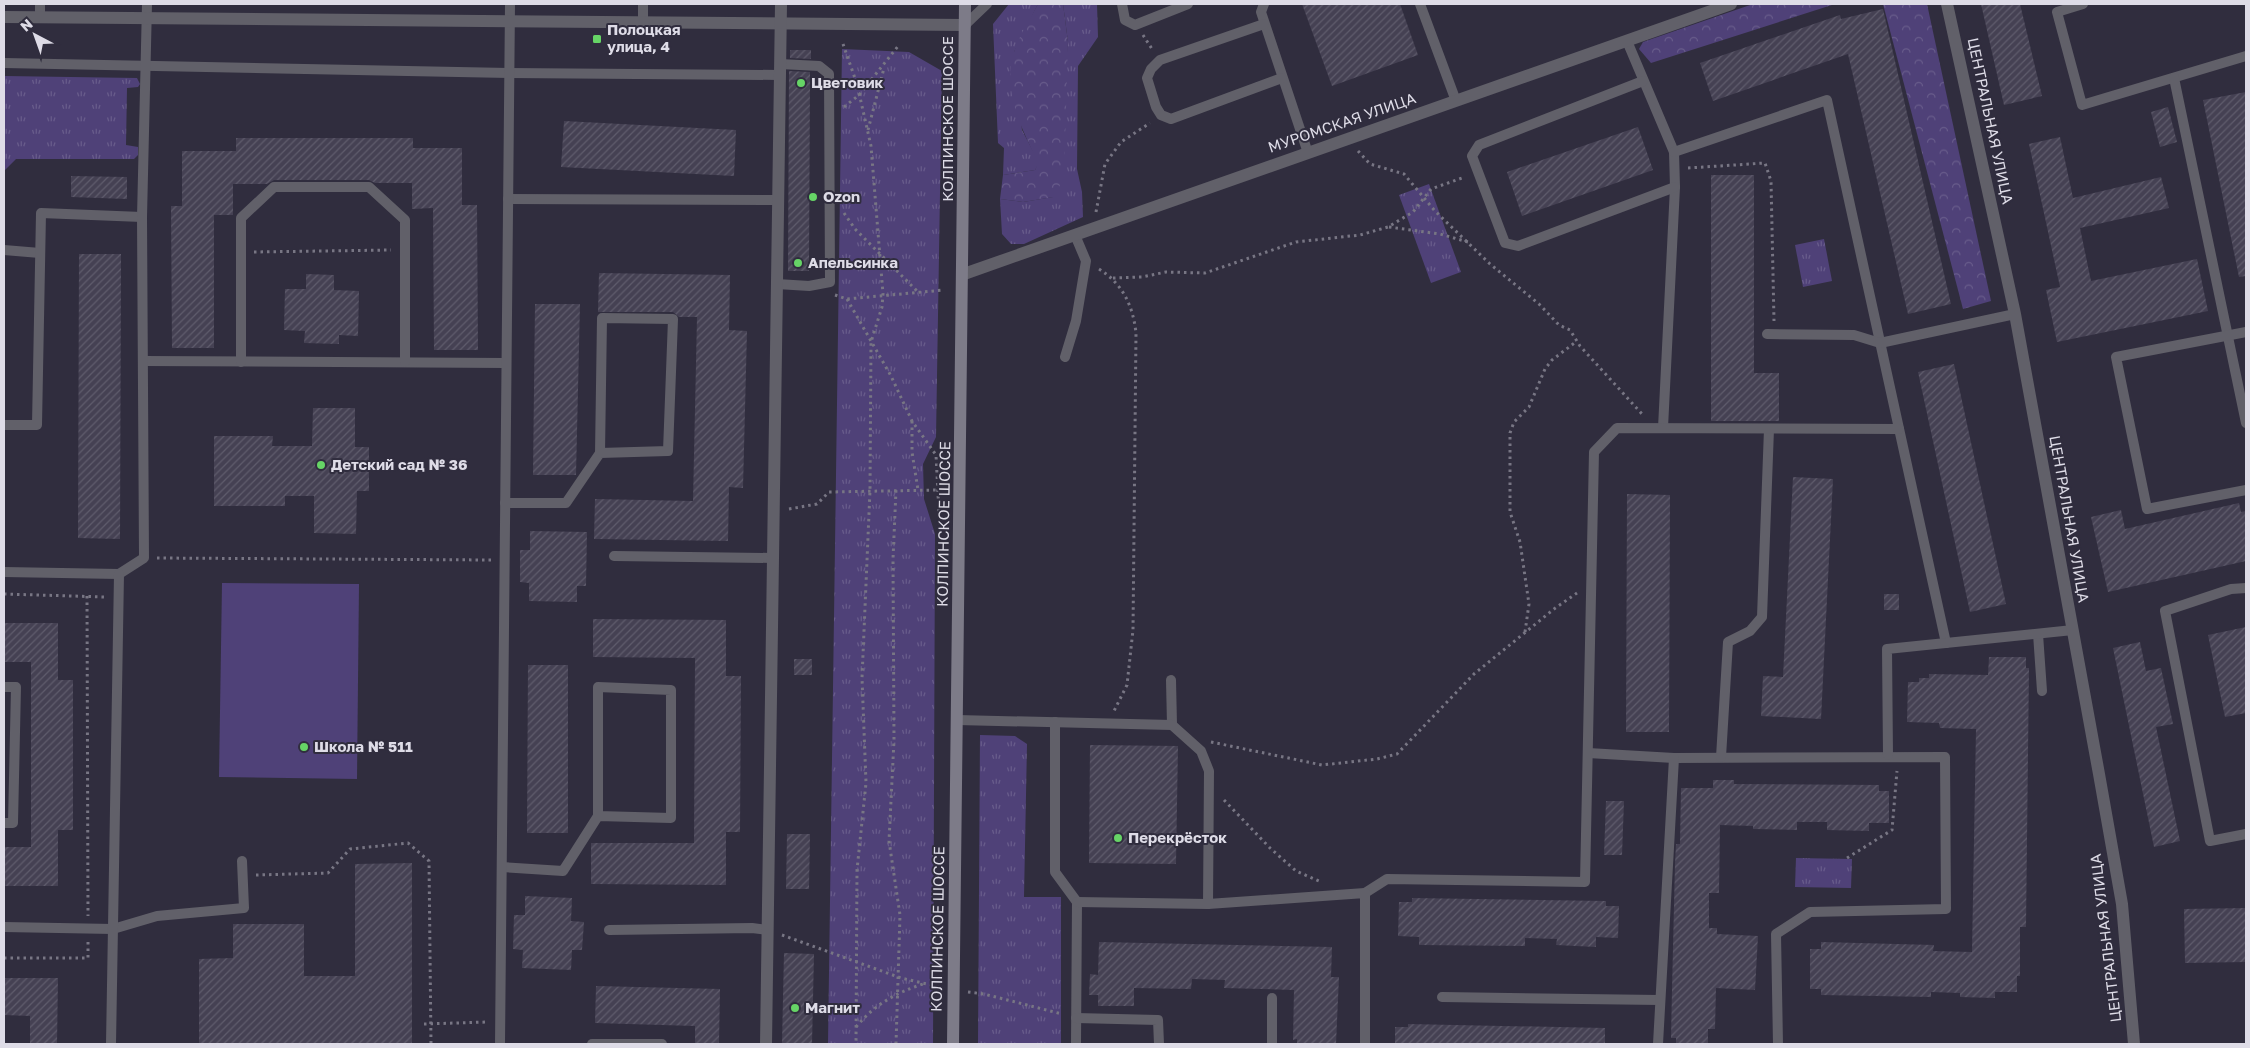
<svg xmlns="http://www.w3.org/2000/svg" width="2250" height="1048" viewBox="0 0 2250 1048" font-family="'Golos Text',sans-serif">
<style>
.grass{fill:url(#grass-tufts)}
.forest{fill:url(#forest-crowns)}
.pitch{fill:#4f4178}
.building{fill:url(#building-hatch)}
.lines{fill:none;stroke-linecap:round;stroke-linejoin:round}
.path{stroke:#787684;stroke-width:3;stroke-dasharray:2.5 4;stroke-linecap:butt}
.lane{stroke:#616069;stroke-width:10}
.street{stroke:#616069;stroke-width:12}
.secondary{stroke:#7d7b88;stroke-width:12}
.poi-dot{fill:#66d466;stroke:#302d3e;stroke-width:2}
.labels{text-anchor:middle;stroke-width:4;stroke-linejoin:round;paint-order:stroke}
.poi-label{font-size:15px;font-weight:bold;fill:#dedce7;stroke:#302d3e;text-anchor:start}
.street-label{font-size:15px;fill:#dedce7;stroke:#302d3e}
</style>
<defs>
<pattern id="grass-tufts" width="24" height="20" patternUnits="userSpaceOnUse" patternTransform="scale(1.25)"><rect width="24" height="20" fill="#4f4178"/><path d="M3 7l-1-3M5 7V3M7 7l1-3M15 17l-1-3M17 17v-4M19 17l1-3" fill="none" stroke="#685c8b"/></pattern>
<pattern id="forest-crowns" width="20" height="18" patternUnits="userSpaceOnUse" patternTransform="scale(1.25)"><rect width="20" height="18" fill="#4f4178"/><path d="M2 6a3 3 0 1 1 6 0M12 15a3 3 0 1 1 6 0" fill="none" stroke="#685c8b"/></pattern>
<pattern id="building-hatch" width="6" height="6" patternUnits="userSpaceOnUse" patternTransform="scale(1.25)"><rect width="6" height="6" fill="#454153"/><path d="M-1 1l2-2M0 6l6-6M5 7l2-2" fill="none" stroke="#5f5c6c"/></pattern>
</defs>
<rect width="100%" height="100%" fill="#302d3e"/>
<!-- grass -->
<g class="grass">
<polygon points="1009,4 1038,4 1014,52 1022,130 1039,163 1035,170 1003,175 1004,148 998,143 993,24"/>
<polygon points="1063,4 1097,4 1098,37 1078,66 1077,169 1082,192 1083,217 1024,244 1011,244 1002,234 1000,199 1023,202 1053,197 1068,42"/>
<polygon points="842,49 909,52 942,71 936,437 923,464 924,499 935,534 933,1044 828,1044"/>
<polygon points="4,76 137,78 140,84 138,87 127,88 126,145 138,147 138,155 134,159 16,159 4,171"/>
<polygon points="1429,184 1461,272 1431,283 1399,195"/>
<polygon points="1824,239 1832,281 1803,287 1795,245"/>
<polygon points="980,735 1015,736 1027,744 1024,897 1061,897 1061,1044 978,1044"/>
<polygon points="1796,858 1852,859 1851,888 1795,887"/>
</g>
<!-- forest -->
<g class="forest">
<path d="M 1038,4 L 1063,4 L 1068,42 L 1064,177 L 1054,197 L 1023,202 L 1000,199 L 1003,175 L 1035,170 L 1038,163 C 1022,129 1002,91 1014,52 C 1019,36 1030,19 1038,4 Z"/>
<polygon points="1753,4 1835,4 1651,63 1639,49 1643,42"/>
<polygon points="1883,4 1927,4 1991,301 1963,309"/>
</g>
<!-- pitch -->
<polygon class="pitch" points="222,583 359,584 357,779 219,777"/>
<!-- building -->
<g class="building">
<polygon points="1302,4 1400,4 1418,55 1332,86"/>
<polygon points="1981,4 2020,4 2042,96 2004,105"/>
<polygon points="1883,9 1951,304 1908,314 1848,54 1713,101 1700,63 1840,15 1841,19"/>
<polygon points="790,50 811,50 811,59 790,58"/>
<polygon points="789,71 810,72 809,271 788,271"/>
<polygon points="2246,92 2246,276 2239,277 2203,100"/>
<polygon points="2168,107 2177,142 2160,147 2151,112"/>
<polygon points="564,121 736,130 734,176 561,167"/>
<polygon points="1638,127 1653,170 1522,216 1507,172"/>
<polygon points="2060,137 2073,198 2161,177 2169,208 2080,228 2091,281 2197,259 2208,311 2057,342 2046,290 2060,287 2029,144"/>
<polygon points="236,138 413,138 413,148 462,148 462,205 477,205 478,350 434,350 433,208 412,209 412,183 375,183 369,180 274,180 267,184 233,184 233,215 214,215 214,348 172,348 171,206 182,206 182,151 236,151"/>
<polygon points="1711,175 1754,175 1754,373 1779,373 1779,421 1711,421"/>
<polygon points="71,176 127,177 127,199 71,197"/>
<polygon points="79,254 121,254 120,539 78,538"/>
<polygon points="599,273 730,275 729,330 747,331 743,488 729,487 728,541 594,539 595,499 693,501 697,317 679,317 673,312 598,312"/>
<polygon points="306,274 334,275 334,290 359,291 358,336 339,335 339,344 304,343 305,331 284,330 285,289 306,289"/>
<polygon points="535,304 580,304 576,475 533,475"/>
<polygon points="1954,364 2006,604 1970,612 1918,372"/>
<polygon points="313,408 355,408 355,447 369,447 369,491 357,491 356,534 314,533 314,496 285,496 285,506 214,506 214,436 273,436 272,446 312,446"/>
<polygon points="1793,477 1833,479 1821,719 1761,716 1763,676 1783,677"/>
<polygon points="1627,494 1670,495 1669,732 1626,732"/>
<polygon points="2239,503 2241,512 2246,511 2246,561 2108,592 2091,517 2121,510 2125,529"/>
<polygon points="530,531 587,532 586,586 577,586 577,602 529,601 529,583 520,582 520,550 530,550"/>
<rect x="1884" y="594" width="15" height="16"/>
<polygon points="593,619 726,620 726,676 741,676 740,832 726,832 726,885 591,884 591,843 694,843 695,658 593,657"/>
<polygon points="4,623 58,623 58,680 73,680 73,830 58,830 58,886 4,886 4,847 31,847 31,662 4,662"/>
<polygon points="2246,627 2246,713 2225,717 2208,635"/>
<polygon points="2140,642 2146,671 2161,668 2173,724 2156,727 2180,841 2154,847 2113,648"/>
<polygon points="1989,657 2026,657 2026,668 2029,668 2026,927 2020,927 2020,976 2017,976 2017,992 1995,992 1995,998 1960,997 1960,993 1931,992 1931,997 1821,995 1821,989 1810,989 1810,949 1821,949 1821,942 1934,945 1933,951 1972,952 1976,729 1940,728 1939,723 1907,722 1908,682 1919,682 1919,678 1929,678 1929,674 1988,675"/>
<rect x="794" y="659" width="18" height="16"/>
<polygon points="528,665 568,665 568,833 527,833"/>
<polygon points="1090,745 1178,746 1176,864 1089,863"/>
<polygon points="1713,780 1734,780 1734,784 1879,785 1879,791 1889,791 1889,823 1869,823 1869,831 1827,830 1827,822 1797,822 1797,830 1753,829 1753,826 1720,825 1719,893 1709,893 1709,928 1717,928 1717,934 1758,936 1755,990 1716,988 1715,1029 1708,1029 1708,1044 1676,1044 1676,1038 1671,1038 1672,990 1675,863 1676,844 1680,844 1681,788 1713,788"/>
<polygon points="1606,801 1624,801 1622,855 1604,855"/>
<polygon points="787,834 810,834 809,889 786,889"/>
<polygon points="412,863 412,1044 199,1044 199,959 233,958 233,924 304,924 304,976 355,976 355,864"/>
<polygon points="525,896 572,898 571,921 584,922 582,950 572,950 571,970 522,968 523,950 513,949 514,915 525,915"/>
<polygon points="1412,898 1606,901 1606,906 1619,906 1618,938 1596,937 1596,947 1556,945 1557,939 1525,938 1525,946 1419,945 1419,937 1398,936 1399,902 1412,902"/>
<polygon points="2246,908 2246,962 2185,963 2184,909"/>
<polygon points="1099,942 1332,947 1331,977 1339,977 1336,1044 1297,1044 1297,1039 1293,1040 1294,990 1224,988 1225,980 1192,979 1191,989 1134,988 1134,1006 1098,1006 1098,995 1089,995 1090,974 1098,975"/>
<polygon points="784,953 814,954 812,1044 782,1044"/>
<polygon points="4,978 58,978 57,1044 30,1044 30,1016 4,1015"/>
<polygon points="596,986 720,989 719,1044 695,1044 695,1026 595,1023"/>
<polygon points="1408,1024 1605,1028 1605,1044 1395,1044 1395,1027 1408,1027"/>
</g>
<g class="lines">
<!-- path -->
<g class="path">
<polyline points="1143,35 1152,49"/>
<polyline points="843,44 857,84 871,146 883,294 882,307 871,342 870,490 862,678 866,783 857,870 856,1044"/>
<polyline points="844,107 859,95 899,45"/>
<polyline points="868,130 884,68"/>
<polyline points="1358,151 1370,164 1404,174 1435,211 1490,264 1539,304 1559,325 1570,330 1580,346 1642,414"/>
<polyline points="1688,168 1765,163 1771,181 1774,321"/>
<polyline points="1096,212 1105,164 1121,142 1150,123"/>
<polyline points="844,213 855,229 918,292"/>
<polyline points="1389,227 1440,234 1468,242"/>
<polyline points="254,252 391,250"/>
<path d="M 1099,269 C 1123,284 1133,306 1136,333 L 1133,630 L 1127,685 L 1114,711"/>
<polyline points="1113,278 1142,277 1166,272 1205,273 1296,242 1360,235 1388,227 1413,212 1431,189 1465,177"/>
<polyline points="835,295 847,299 944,290"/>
<polyline points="847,299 891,376 912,421 936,455 940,533"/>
<polyline points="912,421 912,452 918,490"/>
<polyline points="789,509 817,504 829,492 938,490"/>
<polyline points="157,558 491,560"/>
<polyline points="4,594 105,597"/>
<polyline points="87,596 88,916"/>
<polyline points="1525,632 1529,604 1520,542 1510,512 1510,433 1514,422 1529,407 1545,369 1552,360 1577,341"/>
<polyline points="1211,742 1322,765 1377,759 1397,754 1474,674 1554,609 1577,593"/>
<polyline points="1224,800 1270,848 1296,871 1321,882"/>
<polyline points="1847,858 1892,830 1897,771"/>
<polyline points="256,875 328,873 350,849 408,843 429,861 431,1044"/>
<polyline points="782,935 901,978 940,987"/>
<polyline points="4,958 88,958 88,942"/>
<polyline points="968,992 984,994 1062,1014"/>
<polyline points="424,1024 487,1022"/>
<path d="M 856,1027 C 875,1004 896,993 923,984"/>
<polyline points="896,1044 900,915 889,841 894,740 893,559 896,490"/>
</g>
<!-- lane -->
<g class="lane">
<polyline points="1122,4 1125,20 1135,25 1188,4"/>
<polyline points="1264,4 1261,12 1308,153"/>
<polyline points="1420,4 1456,101"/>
<polyline points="2083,4 2057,12 2082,105 2246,56"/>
<polyline points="40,17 40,4"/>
<polyline points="643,23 643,4"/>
<polyline points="1264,24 1160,60 1151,69 1147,78 1156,107 1161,115 1171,119 1282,78"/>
<polyline points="965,25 987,4"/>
<polyline points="1627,41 1674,152 1675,187 1663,428"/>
<polyline points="4,63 509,73 780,75"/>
<polyline points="2174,78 2246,423"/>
<polyline points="1643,81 1479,145 1472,156 1505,243 1518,246 1675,187"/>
<polyline points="1674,152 1827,100 1946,643"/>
<polyline points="508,199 778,200"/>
<polyline points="4,250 40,253"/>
<polyline points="777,284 809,286 830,282 829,74 819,66 780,64"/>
<polyline points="2246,332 2116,357 2147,509 2246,490"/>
<polyline points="1767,334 1854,335 1880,343 2015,314"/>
<polyline points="1065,357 1076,321 1086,261 1075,235"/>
<polyline points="143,361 506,363"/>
<polyline points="241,362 241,218 274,187 369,187 405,220 405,362"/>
<polyline points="4,425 37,425 41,213 142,217"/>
<polyline points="505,503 566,503 600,453 602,318 673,319 668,451 600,453"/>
<polyline points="614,556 773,558"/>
<polyline points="4,572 119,574 144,558 142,217 147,4"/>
<polyline points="2246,588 2231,589 2165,611 2210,841 2246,834"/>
<polyline points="2038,634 2042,691"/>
<polyline points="1171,680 1172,725"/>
<polyline points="4,687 16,687 13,823 4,823"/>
<polyline points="957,720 1172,725 1201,751 1209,771 1208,904"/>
<polyline points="1055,722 1055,872 1077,902 1076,1044"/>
<polyline points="1588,753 1674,758 1945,757 1946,909 1810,912 1776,934 1778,1044"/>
<polyline points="1888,755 1887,649 2073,630"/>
<polyline points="1721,757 1728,642 1750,631 1762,617 1769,429"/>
<polyline points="502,867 563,871 598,816 598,687 671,690 671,818 598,816"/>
<polyline points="1365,893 1387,879 1585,882 1594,452 1617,428 1899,429"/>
<polyline points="1077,902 1208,904 1365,893 1365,1044"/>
<polyline points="4,927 113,929 157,916 244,908 242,861"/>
<polyline points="609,930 752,928 768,930"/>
<polyline points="1442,997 1660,1000"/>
<polyline points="1076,1018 1158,1020 1159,1044"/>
<polyline points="111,1044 119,574"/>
<polyline points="500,1044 510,4"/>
<polyline points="592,1044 662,1044"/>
<polyline points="1272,1044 1272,998"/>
<polyline points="1658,1044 1674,758"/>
</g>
<!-- street -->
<g class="street">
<polyline points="1947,4 2015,314 2099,774 2122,904 2134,1044"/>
<polyline points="4,17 965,25"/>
<polyline points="964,274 1731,4"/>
<polyline points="766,1044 781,4"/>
</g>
<!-- secondary -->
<polyline class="secondary" points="953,1044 965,4"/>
</g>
<!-- markers -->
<g class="poi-dot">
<rect x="592" y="34" width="10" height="10" rx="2.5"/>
<circle cx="801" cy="83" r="5"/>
<circle cx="813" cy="197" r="5"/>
<circle cx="798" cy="263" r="5"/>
<circle cx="321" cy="465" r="5"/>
<circle cx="304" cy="747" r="5"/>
<circle cx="1118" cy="838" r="5"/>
<circle cx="795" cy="1008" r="5"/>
</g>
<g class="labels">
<!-- poi labels -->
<g class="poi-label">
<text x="607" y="35">Полоцкая<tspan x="607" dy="17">улица, 4</tspan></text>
<text x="811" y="88">Цветовик</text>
<text x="823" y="202">Ozon</text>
<text x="808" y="268">Апельсинка</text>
<text x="331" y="470">Детский сад № 36</text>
<text x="314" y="752">Школа № 511</text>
<text x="1128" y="843">Перекрёсток</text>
<text x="805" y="1013">Магнит</text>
</g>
<!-- street labels -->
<g class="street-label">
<text transform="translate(948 119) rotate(-90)" y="5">КОЛПИНСКОЕ ШОССЕ</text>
<text transform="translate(1990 121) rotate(78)" y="5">ЦЕНТРАЛЬНАЯ УЛИЦА</text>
<text transform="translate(1342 123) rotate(-19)" y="5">МУРОМСКАЯ УЛИЦА</text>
<text transform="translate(2069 519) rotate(80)" y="5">ЦЕНТРАЛЬНАЯ УЛИЦА</text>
<text transform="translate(944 524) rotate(-89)" y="5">КОЛПИНСКОЕ ШОССЕ</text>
<text transform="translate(938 929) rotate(-89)" y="5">КОЛПИНСКОЕ ШОССЕ</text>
<text transform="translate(2106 938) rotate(-97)" y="5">ЦЕНТРАЛЬНАЯ УЛИЦА</text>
</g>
</g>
<!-- border -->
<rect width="2250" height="1048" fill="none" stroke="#dedce7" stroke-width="10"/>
<!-- north arrow -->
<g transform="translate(35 35) rotate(319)" stroke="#302d3e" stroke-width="4" paint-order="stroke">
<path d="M0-4L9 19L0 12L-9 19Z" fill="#dedce7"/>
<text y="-8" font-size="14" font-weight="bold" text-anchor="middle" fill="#dedce7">N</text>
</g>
</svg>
